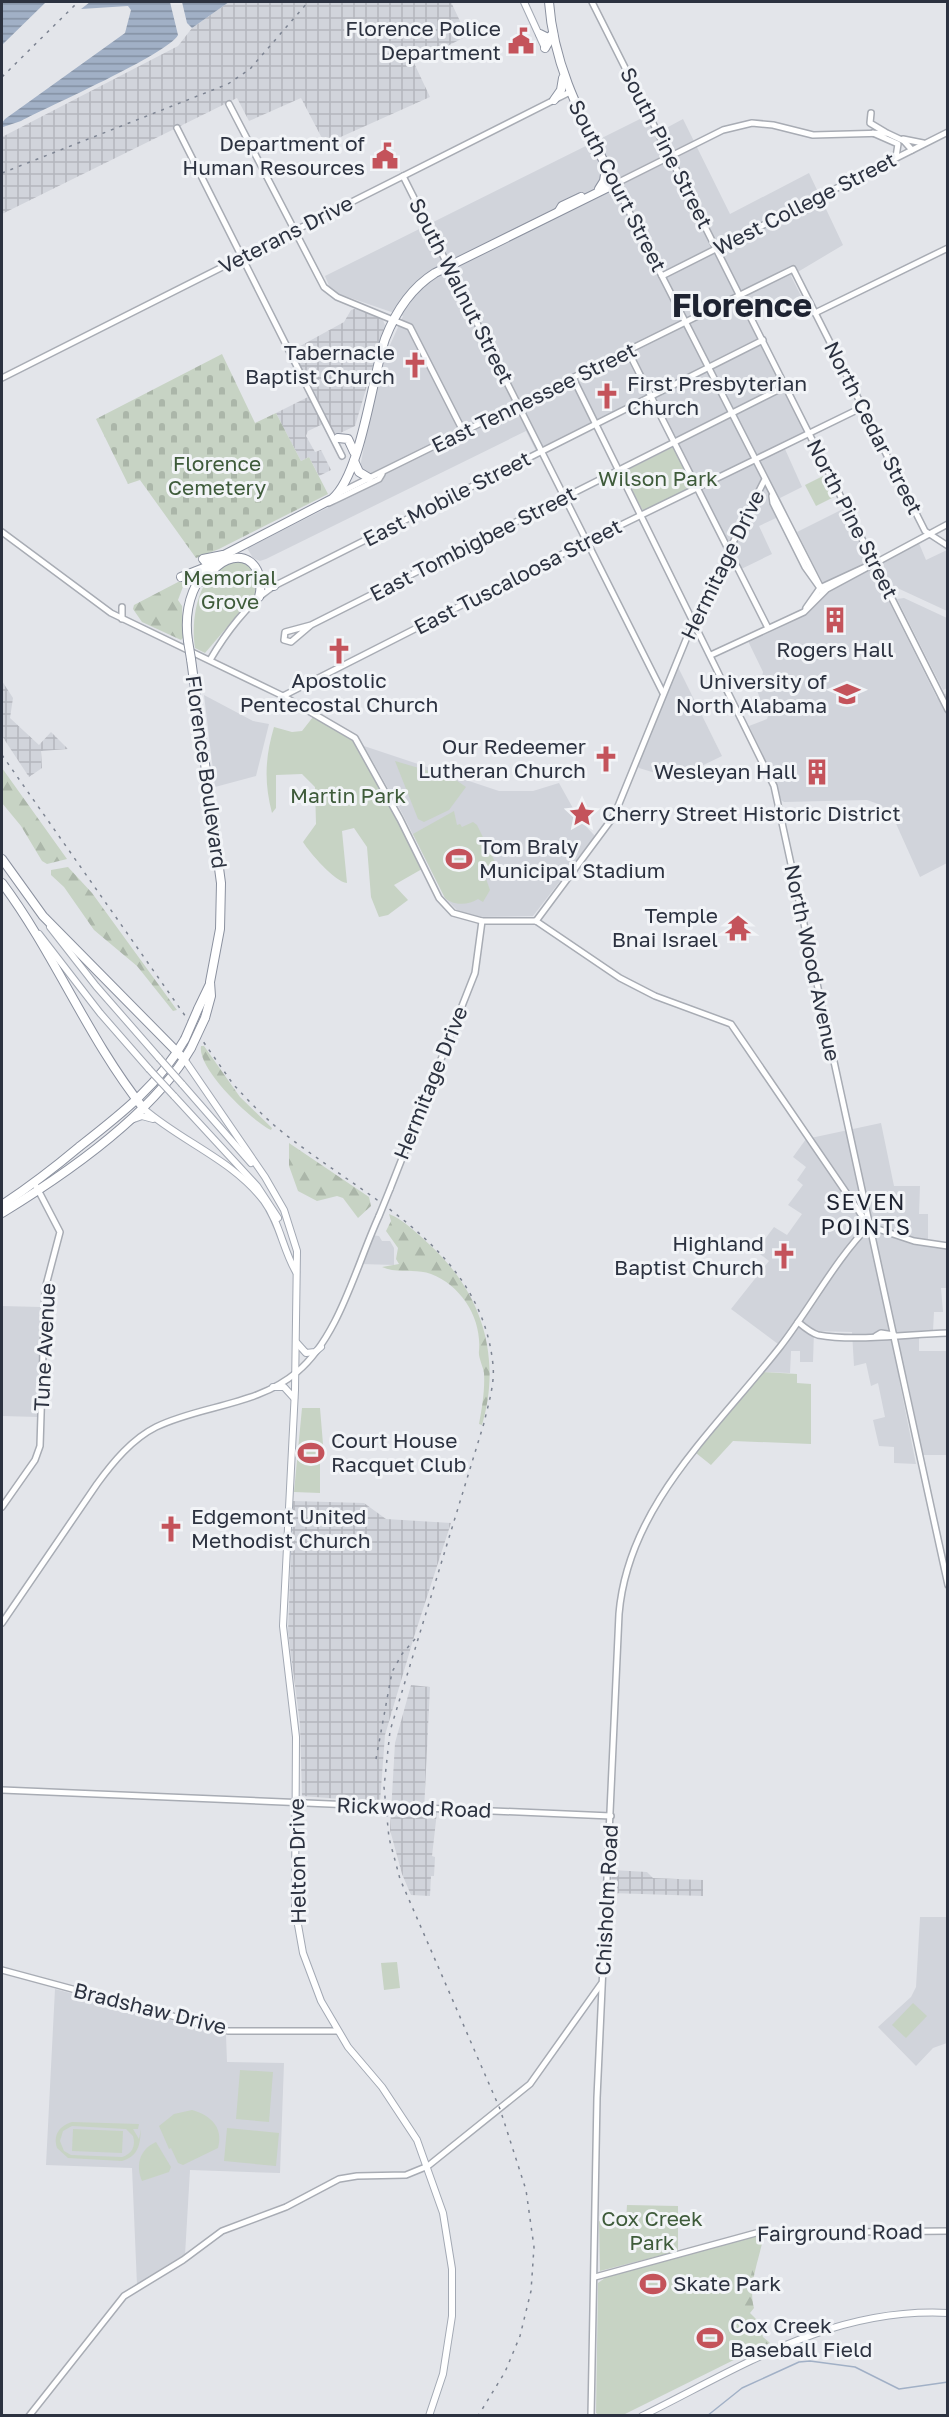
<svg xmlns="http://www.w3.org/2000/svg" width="949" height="2417" viewBox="0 0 949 2417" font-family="'Golos Text',sans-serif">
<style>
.built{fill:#d1d4db}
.industrial{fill:url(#industrial-grid)}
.forest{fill:url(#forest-firs)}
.cemetery{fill:url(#cemetery-stones)}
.park{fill:#c7d3c4;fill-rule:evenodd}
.water{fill:url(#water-rules)}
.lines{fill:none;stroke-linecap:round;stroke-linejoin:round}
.stream{stroke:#a1b0c6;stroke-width:1.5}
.secondary-casing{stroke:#a8acb4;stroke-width:8}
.primary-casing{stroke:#a3a9b4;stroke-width:8}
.highway-casing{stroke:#8b919f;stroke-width:10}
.secondary{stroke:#fff;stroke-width:5}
.primary{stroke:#fff;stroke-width:6}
.highway{stroke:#fff;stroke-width:8}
.rail{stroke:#7d8492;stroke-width:1.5;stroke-dasharray:3 6;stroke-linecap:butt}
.secondary-bridge-casing{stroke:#a8acb4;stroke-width:8;stroke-linecap:butt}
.primary-bridge-casing{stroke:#a3a9b4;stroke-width:8;stroke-linecap:butt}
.highway-bridge-casing{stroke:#8b919f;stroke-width:10;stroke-linecap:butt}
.secondary-bridge{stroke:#fff;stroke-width:5}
.primary-bridge{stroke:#fff;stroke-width:6}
.highway-bridge{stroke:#fff;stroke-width:8}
.labels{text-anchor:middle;stroke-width:6;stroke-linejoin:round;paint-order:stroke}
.poi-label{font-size:21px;fill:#2c3240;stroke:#f2f4f7;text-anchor:end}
.street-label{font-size:21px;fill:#2c3240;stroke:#f2f4f7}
.park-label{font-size:21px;fill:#3e5b3a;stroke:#f2f4f7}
.neighbourhood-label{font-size:22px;letter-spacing:1.5px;fill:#1e2331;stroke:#f2f4f7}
.town-label{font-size:33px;font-weight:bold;fill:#1e2331;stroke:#f2f4f7}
</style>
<defs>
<pattern id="industrial-grid" width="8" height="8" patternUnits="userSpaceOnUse" patternTransform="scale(1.5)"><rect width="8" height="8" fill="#d1d4db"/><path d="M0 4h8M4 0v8" fill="none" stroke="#b4b6bd"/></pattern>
<pattern id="forest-firs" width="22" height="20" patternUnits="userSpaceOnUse" patternTransform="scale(1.5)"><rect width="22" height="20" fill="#c7d3c4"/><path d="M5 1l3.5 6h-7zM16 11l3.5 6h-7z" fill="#abb6a9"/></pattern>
<pattern id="cemetery-stones" width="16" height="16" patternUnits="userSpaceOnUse" patternTransform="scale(1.5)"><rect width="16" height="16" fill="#c7d3c4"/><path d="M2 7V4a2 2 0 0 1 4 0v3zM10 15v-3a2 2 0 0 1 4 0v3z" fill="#abb6a9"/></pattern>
<pattern id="water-rules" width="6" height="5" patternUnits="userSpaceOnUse" patternTransform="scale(1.5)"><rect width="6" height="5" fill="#a1b0c6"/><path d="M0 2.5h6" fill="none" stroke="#8390a2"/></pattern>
</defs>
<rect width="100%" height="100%" fill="#e3e5ea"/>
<!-- built -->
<g class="built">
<polygon points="646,116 655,134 683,119 730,214 809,173 843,245 791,276 801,296 753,320 813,435 785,449 802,487 780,498 787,513 759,526 772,554 735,572 649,400 539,457 526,431 266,559 260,561 253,558 247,548 361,491 360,467 369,422 386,354 403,316 336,293 330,288 325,276"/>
<polygon points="843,509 937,698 947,693 947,863 920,877 893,817 881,805 867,800 784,802 781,800 778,788 749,726 767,719 770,710 769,704 762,705 755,684 761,682 763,672 748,641 810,610 826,595 827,591 797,532"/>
<polygon points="918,541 926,560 947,550 947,611 893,586 880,564 880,561"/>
<polygon points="904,598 947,618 947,688 943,690 897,599"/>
<polygon points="677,665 722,756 675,779 639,768 636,763"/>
<polygon points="204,695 253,721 269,724 256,776 215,787"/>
<polygon points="364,746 499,791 533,791 559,783 579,819 595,836 533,916 478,917 458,911 445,898 402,813"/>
<polygon points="881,1123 894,1186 920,1186 919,1214 928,1214 928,1247 947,1248 947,1288 941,1288 943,1312 934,1312 933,1331 919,1331 919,1351 947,1351 947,1455 923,1455 907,1378 899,1379 916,1464 894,1463 894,1447 879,1446 873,1420 885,1417 878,1383 871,1386 866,1363 854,1366 852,1332 814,1331 813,1362 800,1362 800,1351 791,1351 790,1373 763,1372 782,1347 731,1309 769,1261 756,1251 774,1227 787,1235 802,1214 788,1205 803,1185 797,1180 806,1167 793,1157 806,1139"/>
<polygon points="372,1235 379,1236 382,1241 390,1241 394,1248 394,1265 361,1264"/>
<polygon points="2,1306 40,1307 38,1417 2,1416"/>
<polygon points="920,1917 947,1917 947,2043 933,2048 916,2066 878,2027 911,1997 916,1987"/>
<polygon points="55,1989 226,2035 227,2062 284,2063 280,2173 190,2170 185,2255 137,2285 132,2168 46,2165"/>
</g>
<!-- industrial -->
<g class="industrial">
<polygon points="229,2 451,2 467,36 414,63 430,97 325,144 301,98 249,121 237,98 2,214 2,137 178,46 192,28"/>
<polygon points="357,308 382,318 385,325 355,426 334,436 327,422 308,431 306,436 315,452 321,450 331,470 319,476 309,457 301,461 276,413 314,394 293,350 344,322 351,310"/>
<polygon points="2,681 13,698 10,718 39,745 51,732 68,749 41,751 42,768 29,777 2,736"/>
<polygon points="293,1501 364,1503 386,1519 451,1523 414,1637 385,1735 380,1802 302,1796 300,1724 288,1632"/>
<polygon points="411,1685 430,1687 424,1811 437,1812 432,1856 435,1857 434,1876 431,1876 430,1896 411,1895 402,1874 390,1830 395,1743"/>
<polygon points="612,1870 647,1872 653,1878 703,1880 703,1896 610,1893"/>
</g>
<!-- forest -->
<g class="forest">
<polygon points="180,581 184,584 178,600 182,606 183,638 181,640 142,622 133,609 134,605"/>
<polygon points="2,768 67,859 47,864 42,861 21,826 2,803"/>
<polygon points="68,867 92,893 177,1010 173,1011 137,966 94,930 64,887 51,875 51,870"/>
<path d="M 201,1046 L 204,1046 L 240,1097 L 272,1128 L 271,1130 C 252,1121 197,1069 201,1046 Z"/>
<polygon points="289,1143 369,1197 371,1206 358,1218 343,1198 337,1196 317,1201 298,1191 289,1166"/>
<path d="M 389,1214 C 404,1220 418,1234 430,1245 C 482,1293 502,1357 482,1425 L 479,1424 C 482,1408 485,1390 484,1373 C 483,1366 478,1357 479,1351 C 482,1319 462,1286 431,1274 C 415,1268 397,1274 382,1267 L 399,1264 L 396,1259 L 398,1248 L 386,1231 L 391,1221 Z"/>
<path d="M 759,2235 L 763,2239 C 758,2263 748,2286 754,2308 L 750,2313 L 758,2321 L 763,2337 L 770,2343 L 745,2354 L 737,2337 Z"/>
</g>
<!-- cemetery -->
<polygon class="cemetery" points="222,354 255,423 276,413 301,461 309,457 328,494 219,549 196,558 140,480 128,484 96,419"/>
<!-- park -->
<g class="park">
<polygon points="673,447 693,487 643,511 623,472"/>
<polygon points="823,476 834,497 816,506 805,485"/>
<path d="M 239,561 L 255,570 L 258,591 L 205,653 L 195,648 C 190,616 199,565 239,561 Z"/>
<path d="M 313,717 L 353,741 L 394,812 L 422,869 L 394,885 L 408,900 L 388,915 L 379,917 L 371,897 L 367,847 L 354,828 L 342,831 L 347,883 C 335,882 310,853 303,842 L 316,824 L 315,787 L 302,774 L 276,775 L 276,808 L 272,813 C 264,782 265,758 274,727 L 292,732 L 302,731 Z"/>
<polygon points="395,761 453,778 466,787 449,810 424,822 418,819"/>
<path d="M 454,811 L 457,825 L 460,824 L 462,827 L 473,822 L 477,825 L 495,862 L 496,867 L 484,873 L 490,890 L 483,902 L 478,899 C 469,905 454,906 445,898 L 413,834 Z"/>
<polygon points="763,1372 797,1374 797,1383 811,1384 811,1444 733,1441 711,1465 696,1453"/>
<polygon points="302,1408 320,1408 324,1456 320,1457 320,1493 294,1492"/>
<polygon points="397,1962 400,1988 384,1990 381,1963"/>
<polygon points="913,2003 927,2016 906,2038 892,2025"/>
<polygon points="240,2070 273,2072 269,2122 236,2119"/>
<path d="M 192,2110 C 210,2115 224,2127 218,2148 L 183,2165 L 178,2163 L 171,2148 L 169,2149 L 159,2126 L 174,2114 Z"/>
<path d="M 72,2122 L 139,2124 L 138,2129 L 133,2129 L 139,2139 L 141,2129 C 140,2144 139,2156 122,2161 L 68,2158 L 57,2148 C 53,2135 59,2126 72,2122 ZM 72,2126 L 126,2129 L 133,2136 C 136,2146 132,2154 122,2157 L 71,2155 L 64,2151 L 60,2141 L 63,2131 Z"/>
<polygon points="227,2128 279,2133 276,2166 224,2161"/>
<polygon points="73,2129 123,2131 122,2153 72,2151"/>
<path d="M 156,2142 L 171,2167 L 169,2172 L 142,2181 C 135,2165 140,2149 156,2142 Z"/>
<polygon points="627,2205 678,2206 678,2251 600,2271 599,2221 626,2221"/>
<polygon points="760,2234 744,2308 766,2344 623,2415 599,2415 596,2413 598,2283 609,2275"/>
</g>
<!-- water -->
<g class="water">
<polygon points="2,2 46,2 2,45"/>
<path d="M 90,2 L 170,2 L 178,35 C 168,54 47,107 21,121 L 3,127 L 2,123 L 5,119 L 125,33 L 131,10 L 128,6 L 81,9 Z"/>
<polygon points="182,2 229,2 192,28 187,23"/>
</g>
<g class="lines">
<!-- stream -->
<polyline class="stream" points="707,2416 742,2388 799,2362 810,2361 855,2367 899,2389 948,2382"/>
<!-- secondary casing -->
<g class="secondary-casing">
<g id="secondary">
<polyline points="592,2 948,710"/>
<polyline points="229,104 324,287 337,297 410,327 464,433"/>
<polyline points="871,113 870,123 885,132"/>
<polyline points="177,128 342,456"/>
<polyline points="873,133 898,144 896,157"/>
<polyline points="903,139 923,143"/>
<polyline points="403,176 663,693"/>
<polyline points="662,276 948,132"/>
<polyline points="815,313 948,248"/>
<polyline points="628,351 768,628"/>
<polyline points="2,378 570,92"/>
<polyline points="573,378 774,786 948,1585"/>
<polyline points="341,492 793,269 925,531 948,546"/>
<polyline points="772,496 773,503 805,567 820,588"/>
<polyline points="329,503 379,479 382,474"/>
<polyline points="2,532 111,613 283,696 355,738 400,819 439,898 453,913 482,921 536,921"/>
<polyline points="823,592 615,184 723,130 752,123 773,125 813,135 887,133 904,141 912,150"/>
<polyline points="806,608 820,588 874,563"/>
<polyline points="122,619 122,607"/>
<polyline points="311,625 285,632 284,640 291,642 311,625 786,386"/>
<polyline points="711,655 804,612 827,589 948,524"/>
<path d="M 210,660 C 225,634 248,603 274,586 L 763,340"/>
<polyline points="283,696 586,542 863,407"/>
<polyline points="536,921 620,978 655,996 731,1024 869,1226 914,1241 948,1246"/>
<polyline points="536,921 614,816 694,620 764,481"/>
<polyline points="390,1189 475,973 482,921"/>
<path d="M 798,1322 C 804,1327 811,1333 818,1335 C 856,1342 908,1334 948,1333"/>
<polyline points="876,1336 881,1333 894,1335"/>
<polyline points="2,1507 35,1460 40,1446 45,1289 60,1232 35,1184"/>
<path d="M 2,1623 L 97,1484 C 113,1462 132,1439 156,1427 C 201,1405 257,1406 297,1372 C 339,1337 356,1266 379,1216"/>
<polyline points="2,1790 611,1816"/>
<polyline points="2,1970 228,2031 337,2031"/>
<polyline points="595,2277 756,2233 948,2231"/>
<polyline points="29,2416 124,2296 183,2260 222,2231 286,2207 339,2179 357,2176 406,2175 428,2166 530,2084 601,1984"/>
<path d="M 591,2416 L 597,2098 L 619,1614 C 628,1505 716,1429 780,1347 C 809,1310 837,1257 869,1226"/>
</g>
</g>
<!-- primary casing -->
<g class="primary-casing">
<g id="primary">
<polyline points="524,2 545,48"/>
<polyline points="50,927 96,986 159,1058"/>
<polyline points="39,934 100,1013 149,1069"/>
<polyline points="184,1059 265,1177 284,1210 297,1251 295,1390 283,1626 296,1737 295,1908 303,1953 321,2001 348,2047 382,2087 417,2140 443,2213 452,2269 452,2316 443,2374 429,2416"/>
<polyline points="182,1084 251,1163"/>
<polyline points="174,1096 257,1186 278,1218"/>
<path d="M 144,1109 C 182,1142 233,1160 264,1201 C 280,1223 283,1250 296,1272"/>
<polyline points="131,1120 142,1116 153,1119"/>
<polyline points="297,1343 306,1353 315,1352 321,1347"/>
<polyline points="273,1387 284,1387 294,1398"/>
<path d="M 642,2416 C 741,2367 832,2307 948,2313"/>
</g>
</g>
<!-- highway casing -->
<g class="highway-casing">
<g id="highway">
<path d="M 549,2 C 554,71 585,123 615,184"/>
<polyline points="540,34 548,38 553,34"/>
<polyline points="545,48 553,34"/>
<polyline points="554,100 561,90 563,78"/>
<polyline points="599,189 604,181 606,168"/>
<polyline points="559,211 562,206 581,197"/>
<polyline points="338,438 348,439 354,452"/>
<polyline points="354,461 359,472 369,478"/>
<polyline points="209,566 203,559 223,555"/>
<polyline points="181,577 209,566"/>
<polyline points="262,579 268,586 274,586"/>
<path d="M 201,582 C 209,574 217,564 227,560 C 253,550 265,576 259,597"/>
<path d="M 188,641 C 183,606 194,574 224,555 L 332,499 C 361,475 372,378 385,339 C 395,313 411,288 435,273 L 615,184"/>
<polyline points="191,659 221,883 220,929 210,982 211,996 205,1018"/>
<polyline points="2,859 43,916 184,1059"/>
<path d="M 2,883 C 55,954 88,1039 144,1109"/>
<polyline points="198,1009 210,984"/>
<path d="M 2,1205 C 29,1187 54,1168 79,1147 C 120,1115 159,1085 185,1039"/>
<path d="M 2,1213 C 66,1174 153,1114 191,1048"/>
</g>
</g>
<!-- secondary -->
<use href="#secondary" class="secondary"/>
<!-- primary -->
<use href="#primary" class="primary"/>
<!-- highway -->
<use href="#highway" class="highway"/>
<!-- rail -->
<g class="rail">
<polyline points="2,77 78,2"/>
<polyline points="2,173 228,84 250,69 308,2"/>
<path d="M 2,755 L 233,1084 C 246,1098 260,1113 275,1126 C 357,1195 481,1243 493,1365 C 495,1384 488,1405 484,1423 L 390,1731 L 384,1787 L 389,1838 L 400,1879 L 500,2109 L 526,2190 L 534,2247 L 531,2291 L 520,2336 L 505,2372 L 478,2416"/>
<polyline points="376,1759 392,1672 402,1654 415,1639"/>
</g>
<!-- secondary-bridge casing -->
<g class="secondary-bridge-casing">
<polyline id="secondary-bridge" points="379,1216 390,1189"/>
</g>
<!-- primary-bridge casing -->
<g class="primary-bridge-casing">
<g id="primary-bridge">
<polyline points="159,1058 182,1084"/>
<polyline points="149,1069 174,1096"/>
</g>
</g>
<!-- highway-bridge casing -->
<g class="highway-bridge-casing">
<g id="highway-bridge">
<polyline points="188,641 191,659"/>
<polyline points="185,1039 198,1009"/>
<polyline points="191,1048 205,1018"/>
</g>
</g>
<!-- secondary-bridge -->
<use href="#secondary-bridge" class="secondary-bridge"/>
<!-- primary-bridge -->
<use href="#primary-bridge" class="primary-bridge"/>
<!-- highway-bridge -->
<use href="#highway-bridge" class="highway-bridge"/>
</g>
<!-- icons -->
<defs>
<g id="civic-bare" transform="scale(2.07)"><path d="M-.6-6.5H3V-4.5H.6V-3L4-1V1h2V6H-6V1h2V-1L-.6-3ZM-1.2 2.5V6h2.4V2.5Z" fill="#c4535b" stroke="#f2f4f7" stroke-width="2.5" paint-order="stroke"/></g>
<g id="church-bare" transform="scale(2.07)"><path d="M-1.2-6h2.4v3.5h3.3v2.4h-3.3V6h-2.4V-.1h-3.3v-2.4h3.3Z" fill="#c4535b" stroke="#f2f4f7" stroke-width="2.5" paint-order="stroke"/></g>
<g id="building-bare" transform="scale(2.07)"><path d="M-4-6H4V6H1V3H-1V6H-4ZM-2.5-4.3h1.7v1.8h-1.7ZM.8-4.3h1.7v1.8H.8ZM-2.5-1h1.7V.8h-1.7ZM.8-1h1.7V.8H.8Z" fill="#c4535b" stroke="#f2f4f7" stroke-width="2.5" paint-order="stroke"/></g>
<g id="university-bare" transform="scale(2.07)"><path d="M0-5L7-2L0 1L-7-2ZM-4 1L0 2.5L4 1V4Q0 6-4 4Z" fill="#c4535b" stroke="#f2f4f7" stroke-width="2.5" paint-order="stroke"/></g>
<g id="sight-bare" transform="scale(2.07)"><path d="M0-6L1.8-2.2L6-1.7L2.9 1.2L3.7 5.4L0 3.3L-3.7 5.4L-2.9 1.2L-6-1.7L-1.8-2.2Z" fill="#c4535b" stroke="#f2f4f7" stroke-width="2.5" paint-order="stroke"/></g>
<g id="stadium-bare" transform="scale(2.07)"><path d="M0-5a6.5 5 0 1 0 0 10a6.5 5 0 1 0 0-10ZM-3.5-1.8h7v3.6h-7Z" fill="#c4535b" stroke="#f2f4f7" stroke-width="2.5" paint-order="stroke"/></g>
<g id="temple-bare" transform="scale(2.07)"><path d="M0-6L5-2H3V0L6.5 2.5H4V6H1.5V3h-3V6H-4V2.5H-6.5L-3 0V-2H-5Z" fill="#c4535b" stroke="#f2f4f7" stroke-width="2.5" paint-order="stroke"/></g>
</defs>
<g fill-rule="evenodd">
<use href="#civic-bare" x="521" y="41"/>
<use href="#civic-bare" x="385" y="156"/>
<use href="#church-bare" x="415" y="365"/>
<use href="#church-bare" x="607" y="396"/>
<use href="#building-bare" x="835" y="620"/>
<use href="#church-bare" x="339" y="651"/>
<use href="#university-bare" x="847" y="694"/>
<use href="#church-bare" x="606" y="759"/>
<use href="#building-bare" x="817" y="772"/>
<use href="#sight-bare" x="582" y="814"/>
<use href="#stadium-bare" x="459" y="859"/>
<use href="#temple-bare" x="738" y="928"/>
<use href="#church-bare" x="784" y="1256"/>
<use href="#stadium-bare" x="311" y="1453"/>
<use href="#church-bare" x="171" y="1529"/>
<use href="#stadium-bare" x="653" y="2284"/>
<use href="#stadium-bare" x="710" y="2338"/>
</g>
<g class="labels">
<!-- poi labels -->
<g class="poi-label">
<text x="501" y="36">Florence Police<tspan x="501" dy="24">Department</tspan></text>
<text x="365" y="151">Department of<tspan x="365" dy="24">Human Resources</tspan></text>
<text x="395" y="360">Tabernacle<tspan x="395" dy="24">Baptist Church</tspan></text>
<text x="627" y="391" text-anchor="start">First Presbyterian<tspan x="627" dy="24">Church</tspan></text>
<text x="835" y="657" text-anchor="middle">Rogers Hall</text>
<text x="339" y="688" text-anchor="middle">Apostolic<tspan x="339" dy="24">Pentecostal Church</tspan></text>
<text x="827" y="689">University of<tspan x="827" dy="24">North Alabama</tspan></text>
<text x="586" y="754">Our Redeemer<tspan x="586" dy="24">Lutheran Church</tspan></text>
<text x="797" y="779">Wesleyan Hall</text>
<text x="602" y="821" text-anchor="start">Cherry Street Historic District</text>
<text x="479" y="854" text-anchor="start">Tom Braly<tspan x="479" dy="24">Municipal Stadium</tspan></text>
<text x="718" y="923">Temple<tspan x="718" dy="24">Bnai Israel</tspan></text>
<text x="764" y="1251">Highland<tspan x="764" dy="24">Baptist Church</tspan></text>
<text x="331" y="1448" text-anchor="start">Court House<tspan x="331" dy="24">Racquet Club</tspan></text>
<text x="191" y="1524" text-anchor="start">Edgemont United<tspan x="191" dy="24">Methodist Church</tspan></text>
<text x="673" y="2291" text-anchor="start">Skate Park</text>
<text x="730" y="2333" text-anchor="start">Cox Creek<tspan x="730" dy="24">Baseball Field</tspan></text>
</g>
<!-- street labels -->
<g class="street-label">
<text transform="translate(666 148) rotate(63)" y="7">South Pine Street</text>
<text transform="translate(617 186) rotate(63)" y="7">South Court Street</text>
<text transform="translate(805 204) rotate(-27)" y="7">West College Street</text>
<text transform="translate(286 235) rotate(-27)" y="7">Veterans Drive</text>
<text transform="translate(461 291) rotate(63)" y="7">South Walnut Street</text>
<text transform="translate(534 398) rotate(-26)" y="7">East Tennessee Street</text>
<text transform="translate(873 428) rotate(63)" y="7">North Cedar Street</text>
<text transform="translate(447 499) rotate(-27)" y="7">East Mobile Street</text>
<text transform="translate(852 519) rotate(63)" y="7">North Pine Street</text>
<text transform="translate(473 544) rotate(-27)" y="7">East Tombigbee Street</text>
<text transform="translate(723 565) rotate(-64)" y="7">Hermitage Drive</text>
<text transform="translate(518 577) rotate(-27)" y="7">East Tuscaloosa Street</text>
<text transform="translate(206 772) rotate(82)" y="7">Florence Boulevard</text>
<text transform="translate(812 963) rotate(78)" y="7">North Wood Avenue</text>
<text transform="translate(431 1083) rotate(-68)" y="7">Hermitage Drive</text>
<text transform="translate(45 1347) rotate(-87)" y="7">Tune Avenue</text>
<text transform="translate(414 1808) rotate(2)" y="7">Rickwood Road</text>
<text transform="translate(298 1861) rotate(-91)" y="7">Helton Drive</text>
<text transform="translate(607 1900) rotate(-87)" y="7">Chisholm Road</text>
<text transform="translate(150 2009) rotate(14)" y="7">Bradshaw Drive</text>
<text transform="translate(840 2233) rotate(-1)" y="7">Fairground Road</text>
</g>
<!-- park labels -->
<g class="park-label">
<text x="217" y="471">Florence<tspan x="217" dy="24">Cemetery</tspan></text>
<text x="658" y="486">Wilson Park</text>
<text x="230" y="585">Memorial<tspan x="230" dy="24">Grove</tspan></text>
<text x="348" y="803">Martin Park</text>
<text x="652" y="2226">Cox Creek<tspan x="652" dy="24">Park</tspan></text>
</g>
<!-- neighbourhood labels -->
<g class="neighbourhood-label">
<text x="866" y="1210">SEVEN<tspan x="866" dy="25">POINTS</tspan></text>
</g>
<!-- town labels -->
<g class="town-label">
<text x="742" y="317">Florence</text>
</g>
</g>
<!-- border -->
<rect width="949" height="2417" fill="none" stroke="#2c3240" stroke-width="6"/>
</svg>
